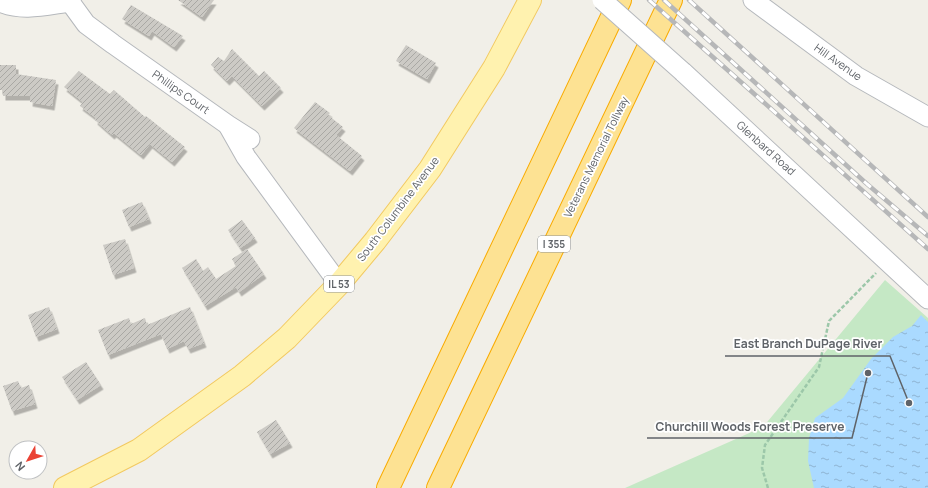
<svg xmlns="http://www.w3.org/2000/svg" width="928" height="488" viewBox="0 0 928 488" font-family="Manrope,sans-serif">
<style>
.green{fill:#c5e8c5}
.water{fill:url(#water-ripples)}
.building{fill:url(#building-hatch);filter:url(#shadow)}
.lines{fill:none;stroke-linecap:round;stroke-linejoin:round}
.minor-casing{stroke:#b5b8bc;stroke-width:21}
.major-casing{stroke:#f2c960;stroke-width:24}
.highway-casing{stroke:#f9ab00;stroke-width:24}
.path{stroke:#9cc7a9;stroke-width:2.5;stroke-dasharray:4 2;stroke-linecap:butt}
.minor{stroke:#fff;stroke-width:19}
.major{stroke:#fff2af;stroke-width:22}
.highway{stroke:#fde293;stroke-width:22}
.rail-casing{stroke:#b6b7b8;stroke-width:4.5}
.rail{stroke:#fff;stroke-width:3;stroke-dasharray:9;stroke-linecap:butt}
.minor-bridge-casing{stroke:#b5b8bc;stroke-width:21;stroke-linecap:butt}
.minor-bridge{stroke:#fff;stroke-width:19}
.labels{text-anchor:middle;stroke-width:3.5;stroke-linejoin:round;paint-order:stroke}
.shield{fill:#fff;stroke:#8f9295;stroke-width:1}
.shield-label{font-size:10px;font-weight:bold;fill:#5f6368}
.street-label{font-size:11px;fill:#5f6368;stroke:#fff}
.leader{fill:none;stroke:#5f6368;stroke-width:1.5}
.callout-dot{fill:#5f6368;stroke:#fff;stroke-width:1.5}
.callout-label{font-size:12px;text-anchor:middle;font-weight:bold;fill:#5f6368;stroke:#fff;stroke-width:3.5;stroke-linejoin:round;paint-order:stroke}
</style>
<defs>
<pattern id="water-ripples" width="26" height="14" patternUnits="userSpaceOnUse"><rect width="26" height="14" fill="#aadaff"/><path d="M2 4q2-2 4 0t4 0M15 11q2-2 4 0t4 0" fill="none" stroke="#8eb4d2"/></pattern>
<pattern id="building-hatch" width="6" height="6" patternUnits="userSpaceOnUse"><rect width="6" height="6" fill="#cccac5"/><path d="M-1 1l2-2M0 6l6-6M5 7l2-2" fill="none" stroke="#a9a8a4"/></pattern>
<filter id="shadow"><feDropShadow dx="2.5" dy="4.5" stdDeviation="0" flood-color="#0004"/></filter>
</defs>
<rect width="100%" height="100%" fill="#f1efe8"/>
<!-- green -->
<polygon class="green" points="885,280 928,318 928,488 625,488 763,427"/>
<!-- water -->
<polygon class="water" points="921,315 928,322 928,488 814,488 808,461 809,438 815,418 843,398 871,359 893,337 912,326"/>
<!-- building -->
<g class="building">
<polygon points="178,0 214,0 202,17"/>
<polygon points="131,5 183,36 174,47 152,31 149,36 122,19"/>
<polygon points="406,45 436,63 427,79 396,61"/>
<polygon points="232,49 259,76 264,71 281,88 262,106 232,76 227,81 211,65 218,57 224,61"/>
<polygon points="0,65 16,65 16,74 56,80 52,106 30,102 31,96 3,96 3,90 0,90"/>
<polygon points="79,71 110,94 114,90 145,117 146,116 185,147 172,162 150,144 141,155 114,133 112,135 95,120 96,118 80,106 83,102 64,87"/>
<polygon points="315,102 330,113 328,115 343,127 336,135 362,156 350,171 294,128"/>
<polygon points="142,202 149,219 129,227 122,210"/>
<polygon points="242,220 255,238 240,248 228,230"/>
<polygon points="125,239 134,268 113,275 103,245"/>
<polygon points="247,249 264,274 239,292 236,287 205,306 182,268 196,259 203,271 208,267 216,279 236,266 232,259"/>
<polygon points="49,307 57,329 36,337 28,315"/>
<polygon points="190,307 204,343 188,349 184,341 167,349 161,334 108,355 98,330 129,318 131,324 145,318 147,325"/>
<polygon points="86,362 101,385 77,400 62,377"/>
<polygon points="18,381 21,388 29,385 35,404 12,411 3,386"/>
<polygon points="276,420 290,443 270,454 257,432"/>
</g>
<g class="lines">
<!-- minor casing -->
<g class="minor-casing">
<g id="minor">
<polyline points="753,0 856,76 928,117"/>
<path d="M 0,2 C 22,12 47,5 70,2 L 71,0"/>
<polyline points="70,2 86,24 113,44 228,125 250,139"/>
<polyline points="683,72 928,299"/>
<polyline points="229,127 246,157 339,284"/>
</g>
</g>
<!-- major casing -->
<g class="major-casing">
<polyline id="major" points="65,488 139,450 242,376 287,338 339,284 375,241 430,169 494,68 530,0"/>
</g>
<!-- highway casing -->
<g class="highway-casing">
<g id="highway">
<polyline points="388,488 620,0"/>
<polyline points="438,488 671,0"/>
</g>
</g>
<!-- path -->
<polyline class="path" points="768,488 762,468 765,445 819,367 829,321 876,273"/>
<!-- minor -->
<use href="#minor" class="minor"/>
<!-- major -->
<use href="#major" class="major"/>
<!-- highway -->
<use href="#highway" class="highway"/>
<!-- rail casing -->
<g class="rail-casing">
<g id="rail">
<polyline points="649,0 928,249"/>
<polyline points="664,0 867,184 928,236"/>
<polyline points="689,0 928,217"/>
</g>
</g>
<!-- rail -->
<use href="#rail" class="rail"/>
<!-- minor-bridge casing -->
<g class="minor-bridge-casing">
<polyline id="minor-bridge" points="602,0 683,72"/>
</g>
<!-- minor-bridge -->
<use href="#minor-bridge" class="minor-bridge"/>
</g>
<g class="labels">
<!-- shield labels -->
<g class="shield">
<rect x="538" y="236" width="32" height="16" rx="3"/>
<rect x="324" y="276" width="30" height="16" rx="3"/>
</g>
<g class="shield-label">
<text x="554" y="248">I 355</text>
<text x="339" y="288">IL 53</text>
</g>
<!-- street labels -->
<g class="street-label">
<text transform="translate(838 62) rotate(35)" y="4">Hill Avenue</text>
<text transform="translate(181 92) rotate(35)" y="4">Phillips Court</text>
<text transform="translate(766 148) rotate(42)" y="4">Glenbard Road</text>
<text transform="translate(596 157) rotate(-64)" y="4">Veterans Memorial Tollway</text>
<text transform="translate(398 209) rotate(-53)" y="4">South Columbine Avenue</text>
</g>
</g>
<!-- callouts -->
<path class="leader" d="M909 403L890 356H725M868 373L852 438H647"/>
<g class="callout-dot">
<circle cx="909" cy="403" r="4"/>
<circle cx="868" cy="373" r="4"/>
</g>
<g class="callout-label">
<text x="808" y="348">East Branch DuPage River</text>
<text x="750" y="431">Churchill Woods Forest Preserve</text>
</g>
<!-- north arrow -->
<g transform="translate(28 460) rotate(231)"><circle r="19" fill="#ffffff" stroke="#bfc1c3"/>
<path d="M0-3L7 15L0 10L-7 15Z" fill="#ea4335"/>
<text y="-6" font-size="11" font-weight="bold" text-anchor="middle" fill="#5f6368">N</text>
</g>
</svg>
